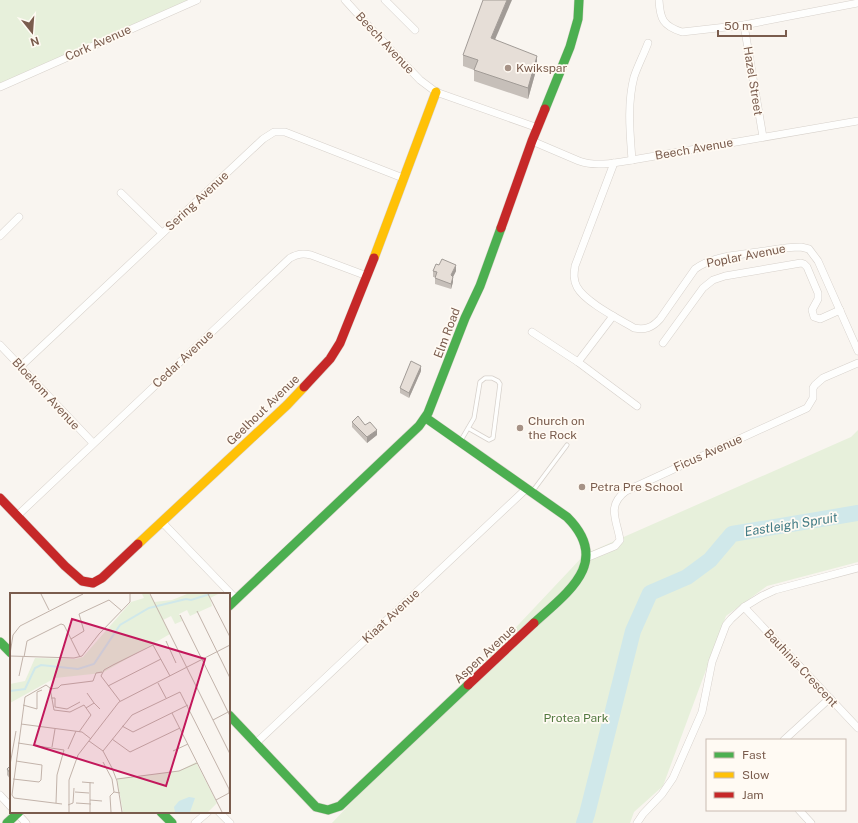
<svg xmlns="http://www.w3.org/2000/svg" width="858" height="823" viewBox="0 0 858 823" font-family="'Public Sans',sans-serif">
<style>
.green{fill:#e7f0db}
.lines{fill:none;stroke-linecap:round;stroke-linejoin:round}
.river{stroke:#d0e8ea;stroke-width:16}
.lane-casing{stroke:#d7d1cb;stroke-width:5}
.street-casing{stroke:#d7d1cb;stroke-width:8}
.fast-casing{stroke:#d9d2cb;stroke-width:10}
.slow-casing{stroke:#d9d2cb;stroke-width:10}
.jam-casing{stroke:#d9d2cb;stroke-width:10}
.lane{stroke:#fefefd;stroke-width:3.5}
.street{stroke:#fefefd;stroke-width:7}
.fast{stroke:#4caf50;stroke-width:9}
.slow{stroke:#ffc107;stroke-width:9}
.jam{stroke:#c62828;stroke-width:9}
.wall{fill:#c6bfb9}
.shaded-wall{fill:#a19b96}
.building{fill:#e6ded7;stroke:#a19b96}
.poi-dot{fill:#a69286;stroke:#fffaf3;stroke-width:1.5}
.labels{text-anchor:middle;stroke-width:3.5;stroke-linejoin:round;paint-order:stroke}
.street-label{font-size:12px;fill:#7a5c4d;stroke:#fffaf3}
.poi-label{font-size:12px;fill:#7a5c4d;stroke:#fffaf3;text-anchor:start}
.park-label{font-size:12px;fill:#537a41;stroke:#fffaf3}
.water-label{font-size:13px;font-style:italic;fill:#437c86;stroke:#fffaf3}
.inset-river{fill:none;stroke:#d0e8ea;stroke-width:2}
.inset-road{fill:none;stroke:#c2b3aa;stroke-width:1}
.view{fill:#c2185b;fill-opacity:0.15;stroke:#c2185b;stroke-width:2}
.inset-edge{fill:none;stroke:#7a5c4d;stroke-width:2}
</style>
<rect width="100%" height="100%" fill="#f9f5f0"/>
<!-- green -->
<g class="green">
<polygon points="0,0 196,0 0,89"/>
<polygon points="858,430 858,562 767,586 726,616 663,786 634,812 630,823 332,823 585,554 851,437"/>
</g>
<g class="lines">
<!-- river -->
<polyline class="river" points="584,823 587,814 633,631 650,593 687,577 710,560 732,534 858,513"/>
<!-- lane casing -->
<g class="lane-casing">
<g id="lane">
<polyline points="460,442 474,418 480,382 485,378 492,378 498,381 500,384 493,438 489,440 468,428"/>
<polyline points="532,492 567,445"/>
</g>
</g>
<!-- street casing -->
<g class="street-casing">
<g id="street">
<polyline points="345,0 375,33 420,80 436,92 538,128"/>
<polyline points="385,0 415,30"/>
<path d="M 659,0 C 660,19 663,26 682,32 L 744,25 L 858,3"/>
<polyline points="744,25 763,137"/>
<polyline points="0,87 197,0"/>
<path d="M 532,141 L 579,161 C 596,167 615,163 632,160 L 858,121"/>
<path d="M 632,160 C 630,133 627,104 634,77 C 638,65 644,54 648,43"/>
<path d="M 614,163 L 575,266 C 574,273 573,280 577,287 C 585,302 619,319 634,328 C 645,330 652,328 660,319 L 695,269 C 712,256 738,255 758,252 C 772,250 786,247 801,247 L 809,249 L 818,261 L 858,351"/>
<polyline points="121,193 162,233"/>
<polyline points="0,236 19,217"/>
<polyline points="532,332 578,362 613,316"/>
<polyline points="663,343 703,288 713,280 725,276 801,263 804,264 807,267 818,293 818,299 812,310 814,317 820,319 840,310"/>
<polyline points="0,345 93,443"/>
<polyline points="578,362 637,406"/>
<polyline points="20,367 263,139 274,132 285,132 403,178"/>
<path d="M 17,516 L 290,258 C 298,254 302,253 311,255 L 367,276"/>
<polyline points="162,522 236,599"/>
<path d="M 586,558 L 615,546 L 620,540 C 617,520 606,506 626,491 L 807,408 L 813,398 L 813,388 L 815,385 L 823,378 L 858,363"/>
<polyline points="744,607 858,728"/>
<polyline points="784,740 830,698"/>
<polyline points="256,743 526,489"/>
<polyline points="0,795 11,807"/>
<polyline points="799,810 811,823"/>
<polyline points="16,812 26,823"/>
<polyline points="219,812 230,823"/>
<polyline points="195,823 208,812"/>
<polyline points="637,823 643,814 662,794 673,778 702,712 712,662 726,625 731,619 744,607 762,596 775,590 858,568"/>
</g>
</g>
<!-- fast casing -->
<g class="fast-casing">
<g id="fast">
<polyline points="545,109 570,47 578,19 579,0"/>
<path d="M 426,418 L 567,517 C 612,562 568,592 534,623"/>
<polyline points="229,606 419,426 428,413 465,318 480,286 501,228"/>
<polyline points="0,642 11,653"/>
<polyline points="229,715 316,807 328,810 340,806 468,685"/>
<polyline points="161,812 172,823"/>
<polyline points="7,823 19,812"/>
</g>
</g>
<!-- slow casing -->
<g class="slow-casing">
<g id="slow">
<polyline points="374,258 436,92"/>
<polyline points="138,544 287,405 304,387"/>
</g>
</g>
<!-- jam casing -->
<g class="jam-casing">
<g id="jam">
<polyline points="501,228 532,141 545,109"/>
<polyline points="304,387 330,359 340,343 374,258"/>
<polyline points="0,498 65,566 82,581 93,583 102,578 138,544"/>
<polyline points="468,685 534,623"/>
</g>
</g>
<!-- lane -->
<use href="#lane" class="lane"/>
<!-- street -->
<use href="#street" class="street"/>
<!-- fast -->
<use href="#fast" class="fast"/>
<!-- slow -->
<use href="#slow" class="slow"/>
<!-- jam -->
<use href="#jam" class="jam"/>
</g>
<!-- wall -->
<g class="wall">
<polygon points="495,39 537,67 528,99 474,81 474,70 463,66 463,55"/>
<polygon points="433,271 456,271 453,277 453,282 451,289 435,284 435,277 433,277"/>
<polygon points="421,371 409,398 400,393 400,388"/>
<polygon points="352,422 365,425 377,435 367,443 352,427"/>
<polygon points="11,765 11,780 7,775 7,769"/>
</g>
<!-- shaded-wall -->
<g class="shaded-wall">
<polygon points="507,0 512,0 491,49 491,38"/>
<polygon points="537,56 537,67 528,99 528,88"/>
<polygon points="456,265 456,271 451,281 451,275"/>
<polygon points="453,277 453,282 451,289 451,284"/>
<polygon points="421,366 421,371 409,398 409,393"/>
<polygon points="377,430 377,435 367,443 367,437"/>
</g>
<!-- building -->
<g class="building">
<polygon points="483,0 507,0 491,38 537,56 528,88 474,70 478,60 463,55"/>
<polygon points="442,259 456,265 451,275 453,277 451,284 435,278 437,272 433,271 436,264 439,265"/>
<polygon points="411,361 421,366 409,393 400,388"/>
<polygon points="358,416 365,425 370,422 377,430 367,437 352,422"/>
<polygon points="11,765 11,774 7,769"/>
</g>
<!-- markers -->
<g class="poi-dot">
<circle cx="508" cy="68" r="4"/>
<circle cx="520" cy="428" r="4"/>
<circle cx="582" cy="487" r="4"/>
</g>
<g class="labels">
<!-- street labels -->
<g class="street-label">
<text transform="translate(98 43) rotate(-24)" y="4">Cork Avenue</text>
<text transform="translate(385 43) rotate(47)" y="4">Beech Avenue</text>
<text transform="translate(753 81) rotate(81)" y="4">Hazel Street</text>
<text transform="translate(694 149) rotate(-10)" y="4">Beech Avenue</text>
<text transform="translate(197 201) rotate(-43)" y="4">Sering Avenue</text>
<text transform="translate(746 256) rotate(-11)" y="4">Poplar Avenue</text>
<text transform="translate(447 333) rotate(-69)" y="4">Elm Road</text>
<text transform="translate(183 359) rotate(-43)" y="4">Cedar Avenue</text>
<text transform="translate(46 394) rotate(47)" y="4">Bloekom Avenue</text>
<text transform="translate(263 410) rotate(-44)" y="4">Geelhout Avenue</text>
<text transform="translate(708 453) rotate(-24)" y="4">Ficus Avenue</text>
<text transform="translate(391 616) rotate(-43)" y="4">Kiaat Avenue</text>
<text transform="translate(485 654) rotate(-43)" y="4">Aspen Avenue</text>
<text transform="translate(801 668) rotate(47)" y="4">Bauhinia Crescent</text>
</g>
<!-- poi labels -->
<g class="poi-label">
<text x="516" y="72">Kwikspar</text>
<text x="528" y="425">Church on<tspan x="528" dy="14">the Rock</tspan></text>
<text x="590" y="491">Petra Pre School</text>
</g>
<!-- park labels -->
<g class="park-label">
<text x="576" y="722">Protea Park</text>
</g>
<!-- water labels -->
<g class="water-label">
<text transform="translate(791 524) rotate(-9)" y="5">Eastleigh Spruit</text>
</g>
</g>
<!-- overview -->
<g transform="translate(10 593)">
<rect width="220" height="220" fill="#f9f5f0"/>
<path d="M 132,1 L 139,1 L 144,9 L 162,7 L 177,1 L 208,1 L 200,5 L 202,13 L 180,23 L 177,17 L 169,21 L 172,28 L 165,31 L 161,23 L 153,27 L 160,41 L 92,80 L 45,85 L 0,110 L 0,91 L 15,88 L 25,65 L 65,66 L 73,64 L 121,9 L 134,5 ZM 186,169 L 207,210 L 198,219 L 113,219 L 107,186 L 169,178 Z" fill="#e7f0db"/>
<path d="M 179,204 L 185,205 L 180,219 L 165,219 L 164,214 L 169,208 Z" fill="#d0e8ea"/>
<path class="inset-river" d="M 0,98 L 15,96 L 25,75 L 31,72 L 68,76 L 84,71 L 110,32 L 139,15 L 176,6 L 181,7 L 200,1"/>
<path class="inset-road" d="M 31,1 L 39,17M 140,1 L 220,161M 198,1 L 220,44M 187,18 L 220,85M 170,22 L 220,123M 61,46 L 74,38 L 69,21 L 99,7 L 112,18M 156,48 L 166,70M 0,61 L 3,42 L 10,33 L 73,1M 0,63 L 64,65 L 72,63 L 89,41 L 120,9 L 120,1M 14,64 L 17,48 L 51,31 L 54,32 L 70,64M 9,83 L 13,64M 148,90 L 156,105M 98,93 L 151,66M 40,96 L 48,95 L 51,92 L 83,88 L 86,80 L 92,79M 77,100 L 84,110M 41,105 L 45,105 L 45,114 L 57,116 L 70,109M 110,108 L 91,83 L 94,77 L 103,72 L 143,52 L 160,83M 13,112 L 27,116 L 27,99 L 32,97M 76,115 L 84,110 L 90,116M 162,120 L 212,219M 203,127 L 220,118M 11,131 L 72,139 L 81,146M 112,133 L 123,139 L 178,112M 102,146 L 120,159 L 170,135M 79,148 L 93,158 L 102,175 L 107,188 L 112,219M 8,150 L 54,157 L 47,182 L 46,210M 42,154 L 45,136M 58,156 L 66,138M 93,158 L 122,122 L 170,99 L 219,196 L 219,200 L 206,207M 163,158 L 178,151M 93,169 L 102,186 L 104,199 L 110,200M 0,172 L 6,138M 3,186 L 29,189 L 31,187 L 32,172 L 6,168M 107,186 L 169,178 L 187,170M 72,189 L 84,190M 80,189 L 80,219M 65,199 L 79,200M 80,207 L 92,208M 66,210 L 81,211M 52,211 L 4,205 L 2,202 L 15,104 L 36,92 L 40,95 L 44,117 L 60,119 L 74,112 L 81,122 L 69,139M 58,212 L 63,210 L 64,195M 59,219 L 59,187 L 68,162 L 109,109 L 220,52M 101,219 L 100,203 L 104,199"/>
<path class="view" d="M 62,26 L 195,66 L 156,193 L 24,152 Z"/>
<rect width="220" height="220" class="inset-edge"/>
</g>
<!-- legend -->
<rect x="706" y="739" width="140" height="72" fill="#fffaf3" stroke="#cabbb1"/>
<rect x="714" y="752" width="20" height="6" fill="#4caf50" stroke="#cabbb1"/>
<text x="742" y="759" font-size="12" fill="#7a5c4d">Fast</text>
<rect x="714" y="772" width="20" height="6" fill="#ffc107" stroke="#cabbb1"/>
<text x="742" y="779" font-size="12" fill="#7a5c4d">Slow</text>
<rect x="714" y="792" width="20" height="6" fill="#c62828" stroke="#cabbb1"/>
<text x="742" y="799" font-size="12" fill="#7a5c4d">Jam</text>
<!-- north arrow -->
<g transform="translate(32 32) rotate(163)" stroke="#fffaf3" stroke-width="3" paint-order="stroke">
<path d="M0-3L7 15L0 10L-7 15Z" fill="#7a5c4d"/>
<text y="-6" font-size="11" font-weight="bold" text-anchor="middle" fill="#7a5c4d">N</text>
</g>
<!-- scale -->
<path d="M718 30v6h68v-6" fill="none" stroke="#7a5c4d" stroke-width="2"/>
<text x="724" y="30" font-size="12" fill="#7a5c4d" stroke="#fffaf3" stroke-width="3" paint-order="stroke">50 m</text>
</svg>
